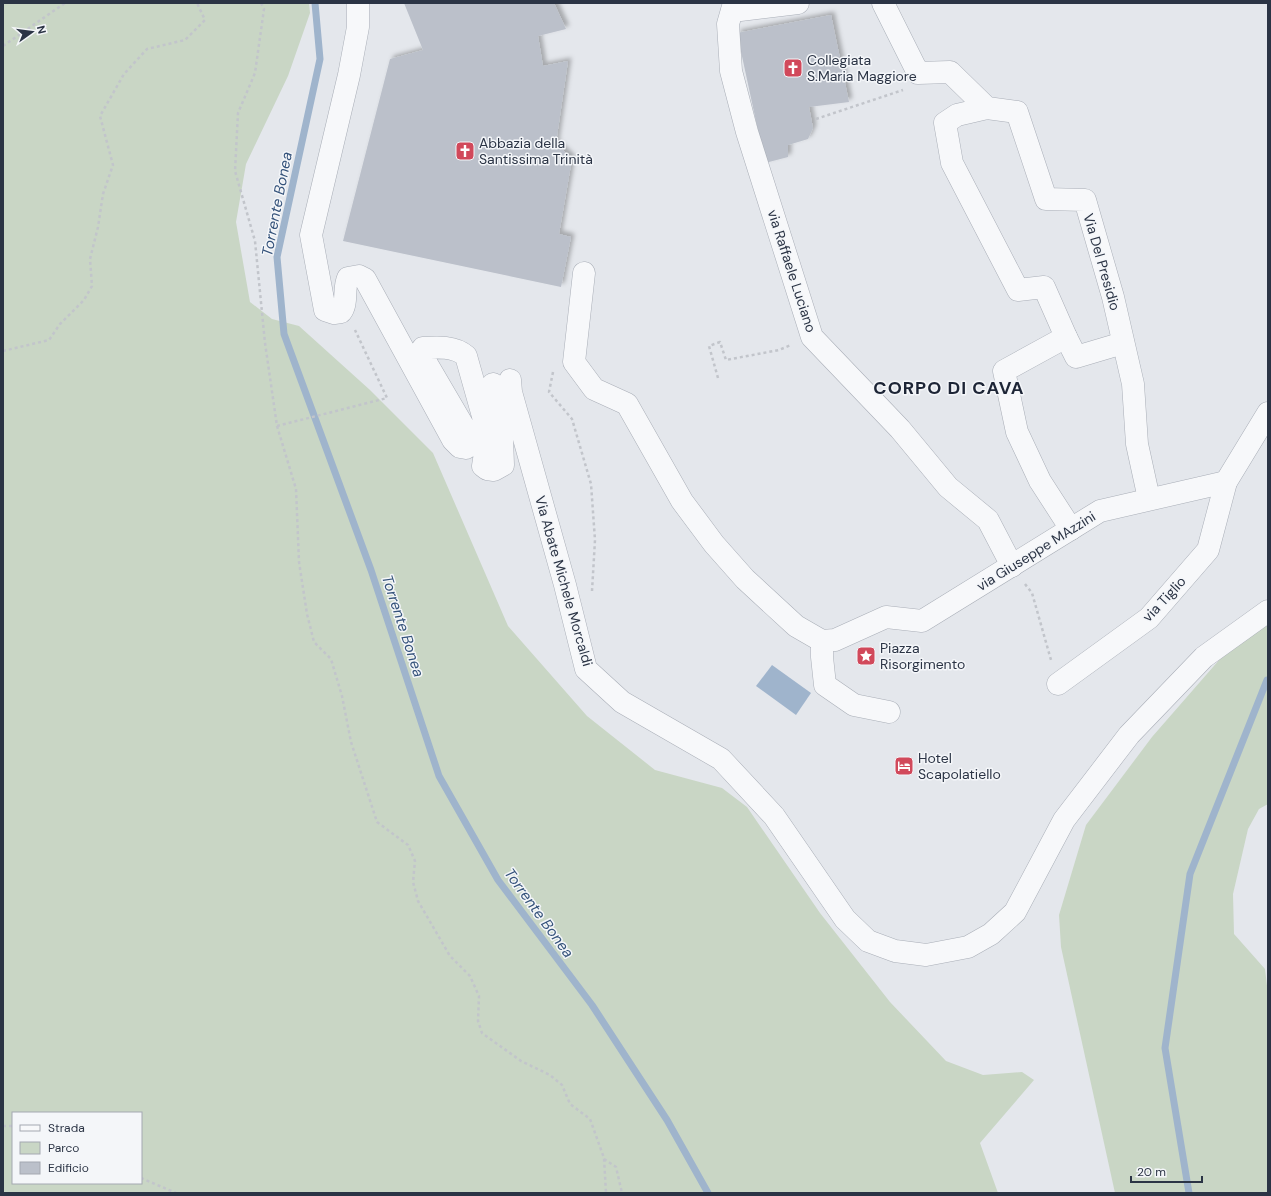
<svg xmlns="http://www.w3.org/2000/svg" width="1271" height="1196" viewBox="0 0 1271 1196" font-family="'DM Sans',sans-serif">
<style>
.green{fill:#c9d6c5;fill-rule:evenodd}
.water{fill:#9fb4cc}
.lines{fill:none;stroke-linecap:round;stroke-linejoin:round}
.stream{stroke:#9fb4cc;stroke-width:7}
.building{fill:#bbc0ca;filter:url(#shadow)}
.minor-casing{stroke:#a9aeb7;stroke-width:23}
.path{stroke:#c2c5cb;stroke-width:2.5;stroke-dasharray:3 3;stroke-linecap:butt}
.minor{stroke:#f7f8fa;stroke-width:22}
.labels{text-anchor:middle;stroke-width:3;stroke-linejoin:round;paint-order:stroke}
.poi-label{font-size:14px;fill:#2b3445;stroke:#f4f6f9;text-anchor:start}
.street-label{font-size:14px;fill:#2b3445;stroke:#f4f6f9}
.water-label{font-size:15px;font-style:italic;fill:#34527a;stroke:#f4f6f9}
.district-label{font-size:18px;font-weight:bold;letter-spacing:1px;fill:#1d2536;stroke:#f4f6f9}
</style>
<defs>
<filter id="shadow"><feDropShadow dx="3.5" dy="-3.5" stdDeviation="2" flood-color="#0004"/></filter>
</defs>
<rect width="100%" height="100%" fill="#e4e7ec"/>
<!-- green -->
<g class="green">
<path d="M 3,3 L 309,3 L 310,13 L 288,76 L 246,164 L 236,222 L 250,302 L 272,319 L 299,326 L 370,390 L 433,453 L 508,626 L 587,716 L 655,770 L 722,788 L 747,807 L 820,913 L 890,1002 L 946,1061 L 983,1075 L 1022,1072 L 1034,1080 L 980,1143 L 998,1193 L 3,1193 ZM 13,1113 L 141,1113 L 141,1183 L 13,1183 Z"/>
<polygon points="1268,625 1268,804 1259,809 1248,829 1233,894 1234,934 1265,969 1268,994 1268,1193 1115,1193 1061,947 1059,915 1086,825 1152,737 1220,659 1259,627"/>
</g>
<!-- water -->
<polygon class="water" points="772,665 811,693 796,715 756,686"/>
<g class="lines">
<!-- stream -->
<g class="stream">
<polyline points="315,3 320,59 277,257 284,334 371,570 439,776 498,880 592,1005 667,1120 708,1193"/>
<polyline points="1189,1193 1165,1048 1190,874 1267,680"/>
</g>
</g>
<!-- building -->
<g class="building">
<polygon points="404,3 554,3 566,29 538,36 543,66 568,61 556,143 572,159 559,234 571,237 561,287 343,241 390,59 423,50"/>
<polygon points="831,15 849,102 809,107 813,128 808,139 788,145 788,157 765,163 737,33"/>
</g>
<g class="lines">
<!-- minor casing -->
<g class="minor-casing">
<g id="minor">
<path d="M 358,3 L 358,27 L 349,75 L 311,235 L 325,310 L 334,313 L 341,312 C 348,303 343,289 348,278 L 359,276 L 365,279 L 453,440 L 460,447 L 466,448 L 470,445 L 468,434 L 420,352 L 423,348 C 437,347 455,346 466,356 L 488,434 L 483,466 L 487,469 L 494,470 L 503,465 L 502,438 L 492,396 L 493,384"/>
<polyline points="734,3 728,24 731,71 747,132 812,337 900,429 948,487 988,520 1012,566"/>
<polyline points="883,3 918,73 950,72 987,108 1017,112 1046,199 1085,200 1113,297 1133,384 1137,444 1149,499"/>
<polyline points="732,11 798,3"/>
<polyline points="987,108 957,115 945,123 952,163 1018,290 1044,287 1066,337 1004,371 1017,432 1040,481 1071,529"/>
<polyline points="584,273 574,362 594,389 627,404 682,501 714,544 745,579 796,626 822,641"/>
<polyline points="1066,337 1076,357 1123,343"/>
<polyline points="510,380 511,392 565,585 586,669 622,702 721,759 774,816 845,919 868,941 895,951 926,955 968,947 991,934 1015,912 1064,820 1129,735 1204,657 1268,611"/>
<polyline points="822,641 835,640 886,617 922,621 1100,511 1226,482"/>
<polyline points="822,641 822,657 825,685 854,705 889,712"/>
<polyline points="1058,684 1149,618 1208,550 1226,482 1268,413"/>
</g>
</g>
<!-- path -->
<g class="path">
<polyline points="261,3 264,9 255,73 238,113 235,171 255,241 265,343 277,426 296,489 299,562 307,614 314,642 331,659 342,696 351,742 377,822 408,845 415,861 413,882 418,901 450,956 470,976 479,996 478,1021 482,1033 521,1061 550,1075 562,1085 570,1104 590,1119 604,1158 606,1193"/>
<polyline points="3,46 65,3"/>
<polyline points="816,119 903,90"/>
<polyline points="3,351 49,340 60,324 84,300 92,286 90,259 98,227 103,194 113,165 100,116 124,74 147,49 185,40 205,20 197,3"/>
<polyline points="553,372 549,392 572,419 591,484 595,540 592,591"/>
<polyline points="718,378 709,346 720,342 726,360 779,350 791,345"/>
<polyline points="277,426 387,398 355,330"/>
<polyline points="1025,584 1032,593 1051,660"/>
<polyline points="3,1126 13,1126"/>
<polyline points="604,1159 616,1167 622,1193"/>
<polyline points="141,1178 176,1193"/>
</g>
<!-- minor -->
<use href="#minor" class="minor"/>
</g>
<!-- icons -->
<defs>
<g id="church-square" transform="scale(1)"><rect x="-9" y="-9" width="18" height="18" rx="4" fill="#d1495b" stroke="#f4f6f9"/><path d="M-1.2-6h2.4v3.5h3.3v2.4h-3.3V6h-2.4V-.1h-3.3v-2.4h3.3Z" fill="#fff"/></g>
<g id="sight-square" transform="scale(1)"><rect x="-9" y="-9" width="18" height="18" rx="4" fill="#d1495b" stroke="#f4f6f9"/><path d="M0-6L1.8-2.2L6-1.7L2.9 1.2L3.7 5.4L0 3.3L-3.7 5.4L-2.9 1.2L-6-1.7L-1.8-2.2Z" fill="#fff"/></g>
<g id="hotel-square" transform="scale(1)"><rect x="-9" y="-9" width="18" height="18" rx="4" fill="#d1495b" stroke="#f4f6f9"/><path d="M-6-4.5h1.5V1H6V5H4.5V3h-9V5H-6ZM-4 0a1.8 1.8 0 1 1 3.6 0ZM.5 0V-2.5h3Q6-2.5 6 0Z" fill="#fff"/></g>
</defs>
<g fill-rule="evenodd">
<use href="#church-square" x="793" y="68"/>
<use href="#church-square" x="465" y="151"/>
<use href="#sight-square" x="866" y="656"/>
<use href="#hotel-square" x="904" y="766"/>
</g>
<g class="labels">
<!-- poi labels -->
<g class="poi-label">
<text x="807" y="65">Collegiata<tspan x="807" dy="16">S.Maria Maggiore</tspan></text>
<text x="479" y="148">Abbazia della<tspan x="479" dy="16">Santissima Trinità</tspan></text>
<text x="880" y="653">Piazza<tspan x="880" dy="16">Risorgimento</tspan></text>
<text x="918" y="763">Hotel<tspan x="918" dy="16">Scapolatiello</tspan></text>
</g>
<!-- street labels -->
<g class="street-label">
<text transform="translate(1102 262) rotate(74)" y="5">Via Del Presidio</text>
<text transform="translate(792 271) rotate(72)" y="5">via Raffaele Luciano</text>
<text transform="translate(1036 551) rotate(-32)" y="5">via Giuseppe MAzzini</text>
<text transform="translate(564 581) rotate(74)" y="5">Via Abate Michele Morcaldi</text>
<text transform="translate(1164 599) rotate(-47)" y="5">via Tiglio</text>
</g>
<!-- water labels -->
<g class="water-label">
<text transform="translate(277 204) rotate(-79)" y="5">Torrente Bonea</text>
<text transform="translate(403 626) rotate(72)" y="5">Torrente Bonea</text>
<text transform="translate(539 913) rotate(54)" y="5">Torrente Bonea</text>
</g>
<!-- district labels -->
<g class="district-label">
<text x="949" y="394">CORPO DI CAVA</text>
</g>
</g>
<!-- border -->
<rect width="1271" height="1196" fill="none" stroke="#2b3445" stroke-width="8"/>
<!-- legend -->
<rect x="12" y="1112" width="130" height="72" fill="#f4f6f9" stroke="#a4a8b1"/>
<rect x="20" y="1125" width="20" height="6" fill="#f7f8fa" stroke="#a4a8b1"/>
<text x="48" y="1132" font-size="12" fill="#2b3445">Strada</text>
<rect x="20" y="1142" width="20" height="12" fill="#c9d6c5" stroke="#a4a8b1"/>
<text x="48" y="1152" font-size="12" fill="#2b3445">Parco</text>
<rect x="20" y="1162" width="20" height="12" fill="#bbc0ca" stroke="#a4a8b1"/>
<text x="48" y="1172" font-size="12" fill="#2b3445">Edificio</text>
<!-- north arrow -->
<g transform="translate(32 32) rotate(76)" stroke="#f4f6f9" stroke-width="3" paint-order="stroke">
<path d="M0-3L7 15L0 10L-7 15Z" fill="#2b3445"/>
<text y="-6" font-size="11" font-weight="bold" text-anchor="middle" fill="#2b3445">N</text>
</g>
<!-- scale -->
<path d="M1131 1176v6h71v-6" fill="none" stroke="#2b3445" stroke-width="2"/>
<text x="1137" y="1176" font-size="12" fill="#2b3445" stroke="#f4f6f9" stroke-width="3" paint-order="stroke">20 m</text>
</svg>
